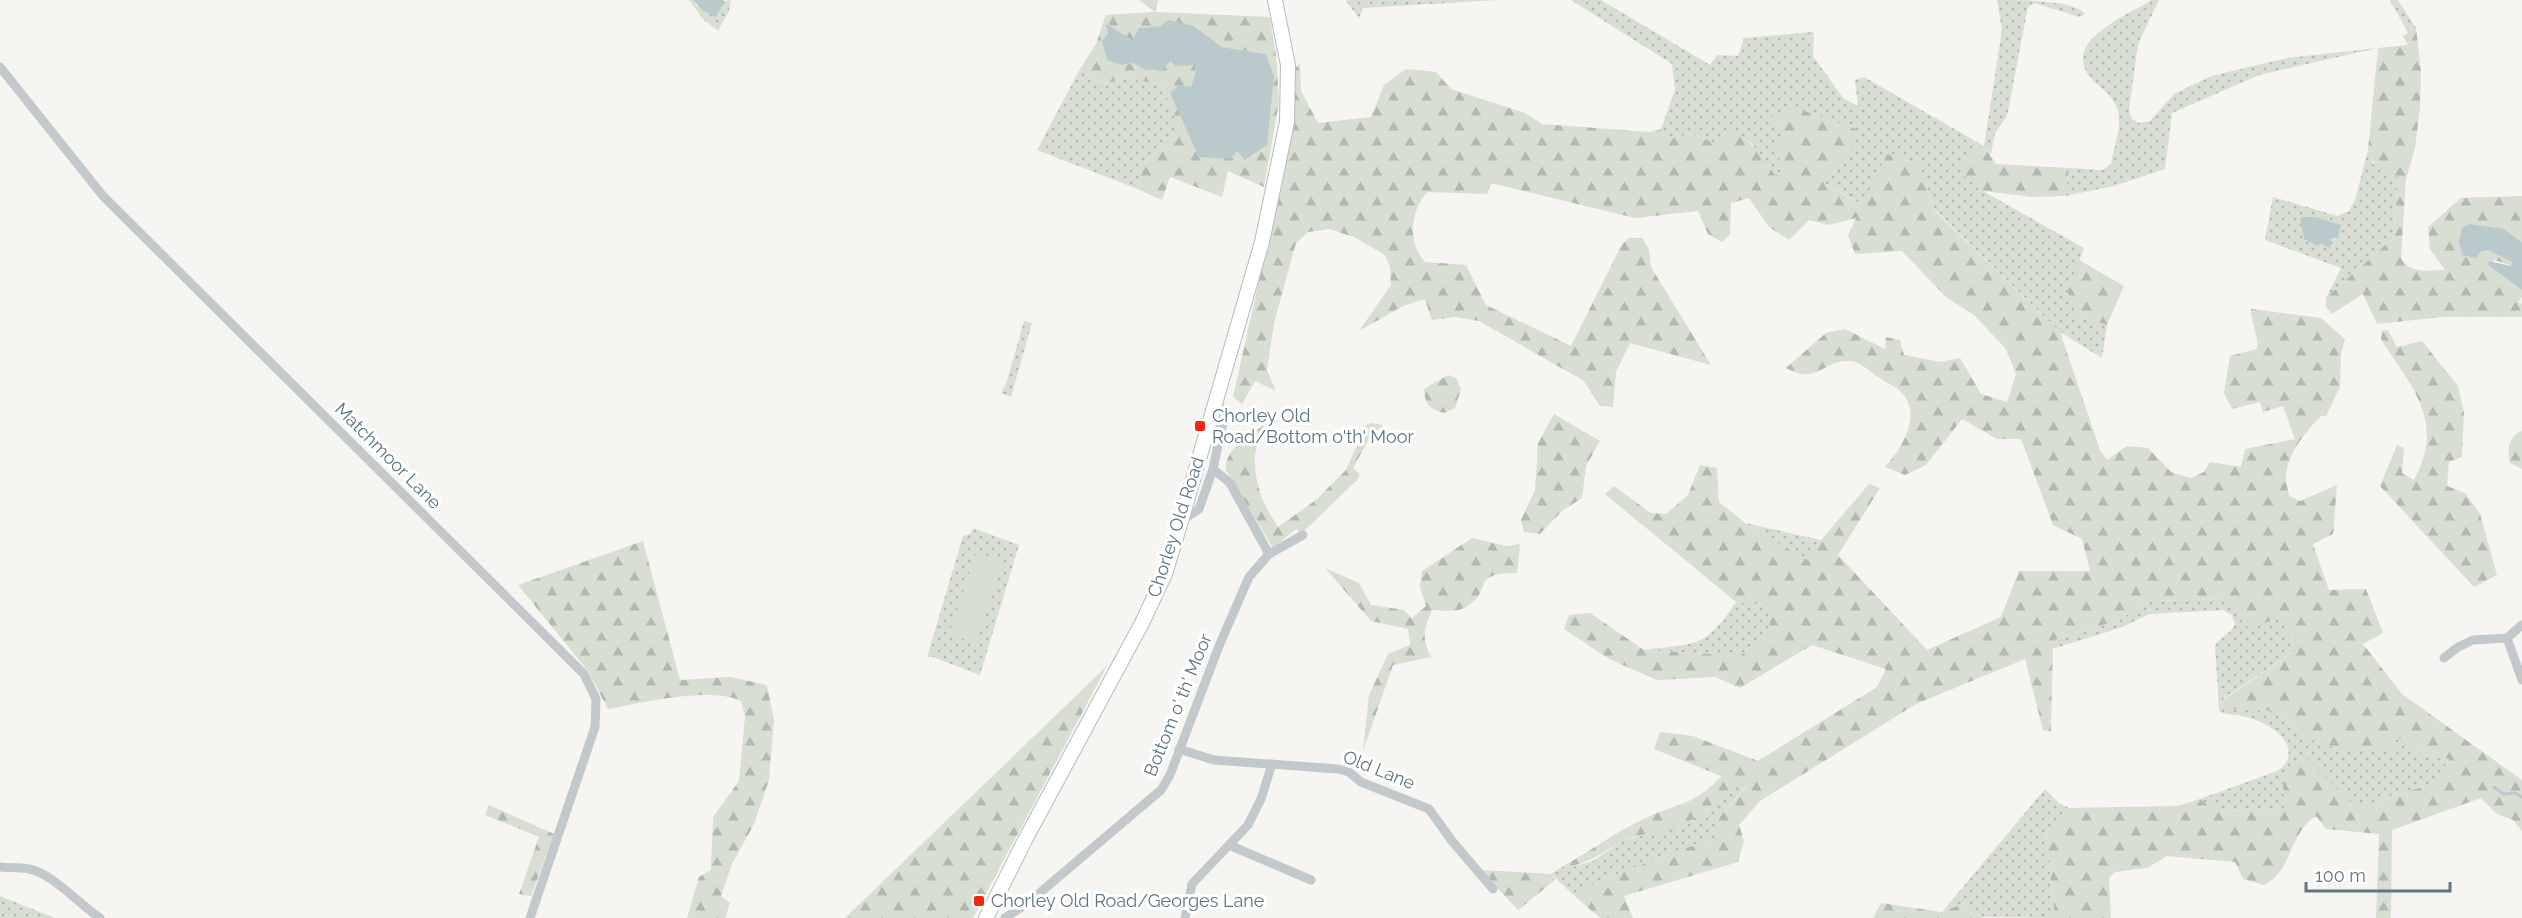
<svg xmlns="http://www.w3.org/2000/svg" width="2522" height="918" viewBox="0 0 2522 918" font-family="Raleway,sans-serif">
<style>
.grass{fill:url(#grass-dots);fill-rule:evenodd}
.forest{fill:url(#forest-firs);fill-rule:evenodd}
.garden{fill:#d8ded2}
.water{fill:#bacacc}
.lines{fill:none;stroke-linecap:round;stroke-linejoin:round}
.stream{stroke:#bacacc;stroke-width:3}
.secondary-casing{stroke:#b4bcbf;stroke-width:16}
.street{stroke:#c2c8cb;stroke-width:9}
.secondary{stroke:#fff;stroke-width:14}
.poi-dot{fill:#f52712;stroke:#fff;stroke-width:2}
.labels{text-anchor:middle;stroke-width:6;stroke-linejoin:round;paint-order:stroke}
.poi-label{font-size:18px;fill:#5d7680;stroke:#fff;text-anchor:start}
.street-label{font-size:18px;fill:#5d7680;stroke:#fff}
</style>
<defs>
<pattern id="grass-dots" width="8" height="8" patternUnits="userSpaceOnUse" patternTransform="scale(1.5)"><rect width="8" height="8" fill="#d8ded2"/><path d="M2 2h.1M6 6h.1" fill="none" stroke="#b2b9b0" stroke-width="1.8" stroke-linecap="round"/></pattern>
<pattern id="forest-firs" width="22" height="20" patternUnits="userSpaceOnUse" patternTransform="scale(1.5)"><rect width="22" height="20" fill="#d8ded2"/><path d="M5 1l3.5 6h-7zM16 11l3.5 6h-7z" fill="#b2b9b0"/></pattern>
</defs>
<rect width="100%" height="100%" fill="#f6f5f1"/>
<!-- grass -->
<g class="grass">
<polygon points="689,0 693,0 697,6 731,0 729,11 718,31 703,19"/>
<polygon points="1348,0 1498,0 1363,8 1359,18 1346,1"/>
<path d="M 1571,0 L 1601,0 L 1710,65 L 1717,55 L 1738,56 L 1744,38 L 1814,32 L 1813,56 L 1843,98 L 1858,106 L 1855,80 L 1864,77 L 1984,146 L 2002,30 L 1997,0 C 2018,0 2075,0 2085,14 L 2079,17 L 2034,3 L 2028,7 L 2007,116 L 1995,133 L 1991,154 L 1984,146 L 1983,191 L 2084,248 L 2068,290 L 2076,315 L 2107,325 L 2102,358 L 2060,332 L 1934,209 L 1918,164 L 1887,154 L 1863,205 L 1824,183 L 1849,158 L 1768,120 L 1784,131 L 1785,166 L 1776,177 L 1750,141 L 1724,132 L 1714,143 L 1691,133 L 1676,138 L 1664,136 L 1661,129 L 1675,90 L 1672,64 Z"/>
<path d="M 2152,0 L 2159,0 L 2138,44 L 2129,110 L 2132,119 L 2139,123 L 2150,121 L 2174,94 L 2211,76 L 2287,58 L 2378,48 L 2259,75 L 2172,113 L 2165,169 L 2114,186 L 2065,196 L 2069,168 L 2103,170 L 2111,164 C 2113,150 2120,133 2119,119 C 2119,104 2108,93 2098,85 C 2051,45 2126,16 2152,0 Z"/>
<polygon points="2390,0 2398,0 2416,28 2408,33"/>
<polygon points="1080,69 1103,84 1126,78 1162,85 1181,133 1148,158 1135,188 1037,150"/>
<path d="M 2368,150 L 2373,164 L 2398,177 L 2393,238 L 2326,298 L 2341,268 L 2265,240 L 2273,197 L 2337,216 L 2349,211 L 2355,200 ZM 2301,220 L 2340,225 L 2338,237 L 2321,243 L 2304,239 Z"/>
<polygon points="1024,321 1032,323 1011,397 1001,393 1007,381"/>
<polygon points="1745,523 1821,540 1808,561"/>
<polygon points="973,528 1019,545 980,675 933,657 927,657 963,536 971,533"/>
<path d="M 2225,599 L 2247,626 L 2282,617 L 2296,650 L 2223,699 L 2231,709 L 2276,711 L 2305,738 L 2396,753 L 2395,740 L 2403,738 L 2423,755 L 2449,759 L 2435,785 L 2394,794 L 2373,807 L 2354,806 L 2340,791 L 2284,809 L 2218,811 L 2200,799 L 2277,771 C 2286,765 2290,759 2288,748 C 2283,729 2255,718 2238,715 C 2231,714 2226,715 2219,711 L 2215,645 C 2221,636 2231,634 2235,624 L 2232,615 L 2223,610 L 2150,614 L 2120,628 L 2052,649 L 2053,640 L 2116,621 L 2152,601 Z"/>
<path d="M 1736,602 L 1770,604 L 1770,632 L 1740,656 L 1643,650 C 1698,643 1704,649 1736,602 Z"/>
<polygon points="1737,781 1747,785 1716,821 1716,837 1596,882 1578,899 1551,874 1562,867 1576,866 1593,861 1622,841 1678,826 1707,810"/>
<polygon points="2045,789 2059,803 2069,808 2046,834 2055,918 1980,917 1964,903 1942,912"/>
<polygon points="0,896 55,918 0,918"/>
</g>
<!-- forest -->
<g class="forest">
<path d="M 1139,0 L 1158,0 L 1156,12 L 1270,17 L 1276,55 L 1279,102 L 1264,187 L 1228,171 L 1222,197 L 1170,177 L 1162,200 L 1135,188 L 1148,158 L 1181,133 L 1162,85 L 1126,78 L 1103,84 L 1080,69 L 1096,44 L 1106,15 L 1155,12 ZM 1107,23 L 1132,41 L 1139,28 L 1194,26 L 1222,47 L 1266,54 L 1237,151 L 1233,153 L 1191,87 L 1197,64 L 1177,66 L 1170,61 L 1146,70 L 1132,63 L 1122,65 L 1102,41 L 1108,33 Z"/>
<path d="M 2416,28 L 2421,70 L 2420,107 L 2415,148 L 2406,179 L 2401,258 C 2410,275 2429,270 2445,270 L 2430,249 L 2428,227 L 2461,198 L 2522,196 L 2522,242 L 2504,229 L 2470,224 L 2480,252 L 2487,250 L 2512,262 L 2512,266 L 2495,260 L 2488,265 L 2522,290 L 2522,297 L 2518,302 L 2522,304 L 2522,317 L 2442,317 L 2377,324 L 2363,294 L 2332,314 L 2326,307 L 2326,298 L 2393,238 L 2398,177 C 2381,173 2373,167 2368,150 L 2378,48 L 2408,45 L 2403,36 Z"/>
<path d="M 1300,64 L 1301,91 L 1318,123 L 1371,117 L 1384,85 L 1406,69 L 1436,72 L 1451,89 L 1525,113 L 1542,124 L 1649,132 L 1661,129 L 1664,136 L 1676,138 L 1691,133 L 1714,143 L 1724,132 C 1750,133 1762,158 1776,176 L 1785,166 L 1774,153 L 1784,131 L 1767,119 L 1796,108 L 1856,129 L 1849,158 L 1824,183 L 1862,205 L 1887,154 L 1919,164 L 1934,210 L 2060,332 L 2100,450 L 2107,460 L 2127,446 L 2148,448 L 2171,472 L 2191,478 L 2204,472 L 2210,462 L 2241,467 L 2245,449 L 2295,439 L 2283,406 L 2263,412 L 2260,402 L 2232,409 L 2224,393 L 2230,356 L 2257,349 C 2259,335 2251,324 2251,309 L 2321,318 L 2345,339 L 2341,354 L 2340,387 L 2326,416 L 2321,416 C 2306,431 2287,454 2286,477 C 2286,482 2288,490 2289,496 L 2300,501 L 2337,485 L 2333,534 L 2313,544 L 2329,590 L 2366,589 L 2383,633 L 2363,644 L 2402,694 L 2522,780 L 2522,831 L 2513,820 L 2497,814 L 2481,798 L 2392,830 L 2391,918 L 2376,918 L 2379,834 L 2326,829 L 2316,816 C 2290,831 2292,872 2264,885 L 2243,879 L 2235,862 L 2167,856 L 2147,868 L 2115,872 L 2109,878 L 2111,918 L 2055,918 L 2046,834 L 2069,808 L 2177,806 L 2200,799 L 2218,811 L 2284,809 L 2283,777 L 2307,758 L 2354,806 L 2373,807 L 2394,794 L 2434,785 L 2449,759 L 2423,755 L 2403,738 L 2395,740 L 2397,753 L 2342,750 L 2305,738 L 2276,711 L 2231,709 L 2223,700 L 2296,650 L 2282,618 L 2247,627 L 2225,599 L 2152,601 L 2116,621 L 2053,640 L 2051,732 L 2043,730 L 2025,659 L 1916,704 L 1760,801 L 1739,825 L 1744,841 L 1738,862 L 1624,896 L 1633,918 L 1600,918 L 1578,899 L 1596,882 L 1716,837 L 1716,821 L 1747,786 L 1737,781 C 1719,799 1702,817 1679,826 C 1660,834 1638,833 1621,842 C 1600,853 1587,866 1562,867 C 1590,851 1617,831 1646,818 C 1679,802 1695,806 1721,776 L 1654,749 L 1660,732 L 1693,736 L 1758,761 L 1877,687 L 1886,669 L 1812,645 L 1740,688 L 1715,677 L 1657,680 L 1609,659 L 1564,629 L 1569,615 L 1590,613 L 1644,650 L 1740,656 L 1770,632 L 1769,604 L 1736,602 L 1605,494 L 1614,486 L 1651,513 L 1666,514 L 1688,495 L 1700,465 L 1717,468 L 1719,502 L 1745,523 L 1807,560 L 1821,540 L 1869,484 L 1880,488 L 1838,555 L 1927,650 L 2001,617 L 2019,571 L 2090,571 L 2082,539 L 2053,525 L 2021,439 L 1997,439 L 1962,419 L 1926,465 L 1905,475 L 1885,467 C 1901,449 1923,416 1902,393 C 1896,386 1885,382 1878,377 C 1871,372 1860,362 1851,361 C 1823,359 1817,386 1786,368 L 1826,333 L 1845,329 L 1885,349 L 1886,337 L 1900,340 L 1904,355 L 1941,362 L 1960,358 L 1981,394 L 2007,402 L 2016,374 L 2006,349 L 1974,315 L 1946,297 L 1902,251 L 1855,254 L 1848,235 L 1856,218 L 1829,225 L 1809,220 L 1789,240 L 1769,227 L 1749,198 L 1731,203 L 1730,234 L 1722,242 L 1708,234 L 1698,211 L 1635,218 L 1491,183 L 1487,194 L 1428,192 C 1410,209 1407,243 1425,262 L 1466,265 L 1486,305 L 1571,346 L 1622,244 L 1629,238 L 1642,238 L 1649,249 L 1651,267 L 1711,365 L 1630,343 L 1616,372 L 1613,407 L 1600,406 L 1584,381 L 1479,321 L 1455,317 L 1432,320 L 1425,299 L 1403,306 L 1359,331 L 1391,285 L 1390,267 L 1385,255 L 1354,237 L 1329,229 L 1308,232 L 1296,243 L 1274,323 L 1267,370 L 1276,391 L 1255,381 L 1242,404 L 1233,397 L 1267,245 L 1293,69 Z"/>
<polygon points="1984,146 1996,164 2069,168 2065,196 2033,197 1983,191 1964,176 1962,165 1973,148"/>
<polygon points="2079,260 2124,286 2107,325 2076,315 2067,290"/>
<path d="M 2388,330 L 2397,347 L 2422,341 L 2458,386 L 2464,413 L 2462,457 L 2449,462 L 2447,486 L 2465,493 L 2480,514 L 2497,575 L 2474,587 L 2380,486 L 2397,445 L 2404,448 L 2402,473 L 2414,480 C 2446,421 2412,388 2381,339 L 2382,331 Z"/>
<path d="M 1448,375 L 1456,378 L 1461,389 L 1455,408 L 1444,413 C 1429,409 1425,405 1424,389 Z"/>
<polygon points="1554,414 1600,441 1586,466 1582,498 1562,511 1540,534 1524,532 1521,520 1535,490 1538,443"/>
<path d="M 1371,423 L 1383,425 L 1369,439 L 1353,468 L 1360,474 L 1357,480 L 1301,534 L 1296,529 L 1273,548 L 1226,470 C 1224,449 1249,437 1264,425 C 1246,460 1257,496 1278,527 L 1316,500 L 1346,470 L 1366,425 Z"/>
<path d="M 2522,431 L 2522,469 L 2510,463 C 2507,449 2508,437 2522,431 Z"/>
<path d="M 1472,538 L 1506,546 L 1520,544 L 1517,573 C 1469,572 1494,591 1466,607 C 1456,613 1443,610 1432,610 C 1424,629 1421,637 1431,657 L 1393,665 L 1363,751 L 1369,695 L 1388,654 L 1410,645 L 1408,629 L 1371,621 L 1325,568 L 1359,583 L 1371,605 L 1404,610 L 1412,618 L 1426,606 L 1420,587 L 1422,571 Z"/>
<path d="M 643,541 L 680,680 L 730,677 L 767,685 L 774,721 L 769,780 L 754,824 L 732,864 L 721,896 L 730,903 L 725,918 L 687,918 L 699,877 L 711,870 L 713,817 L 739,781 L 745,716 L 741,701 C 710,686 641,703 608,709 L 588,671 L 518,585 Z"/>
<polygon points="1107,666 973,918 845,918"/>
<polygon points="489,805 554,834 531,896 519,894 539,837 485,815"/>
<polygon points="1480,870 1551,874 1555,880 1518,910"/>
<polygon points="1881,903 1942,912 1964,903 1980,917 1985,918 1873,918"/>
</g>
<!-- garden -->
<polygon class="garden" points="976,552 1003,561 976,643 949,634"/>
<!-- water -->
<g class="water">
<polygon points="693,0 723,0 725,1 716,17 703,11"/>
<polygon points="1168,20 1194,26 1222,47 1266,54 1274,76 1267,145 1245,160 1237,151 1230,159 1199,157 1170,93 1179,85 1191,87 1197,65 1176,66 1170,61 1163,70 1146,70 1132,63 1122,65 1107,60 1102,41 1108,33 1106,23 1132,40 1139,28 1161,26"/>
<polygon points="2303,217 2315,217 2341,225 2338,237 2331,239 2330,248 2321,243 2317,246 2304,239 2300,219"/>
<polygon points="2470,224 2504,229 2522,242 2522,290 2488,265 2489,261 2511,266 2512,262 2487,250 2480,252 2476,258 2463,255 2459,243 2462,228"/>
</g>
<g class="lines">
<!-- stream -->
<polyline class="stream" points="2494,787 2503,794 2515,793 2522,797"/>
<!-- secondary casing -->
<g class="secondary-casing">
<polyline id="secondary" points="986,918 1025,840 1142,623 1165,574 1181,521 1262,242 1287,122 1288,65 1275,0"/>
</g>
<!-- street -->
<g class="street">
<polyline points="0,67 103,196 584,674 596,699 595,727 530,918"/>
<polyline points="1213,469 1230,483 1269,554"/>
<polyline points="1181,521 1199,509 1213,469 1224,417 1224,411 1215,400"/>
<polyline points="2507,638 2522,680"/>
<polyline points="2444,658 2458,647 2473,640 2507,638 2522,625"/>
<polyline points="1179,749 1214,760 1338,769 1349,772 1361,782 1429,809 1452,841 1493,889"/>
<polyline points="1229,845 1311,880"/>
<path d="M 0,867 C 9,868 20,867 29,869 C 52,873 79,904 100,918"/>
<polyline points="1005,918 1029,902 1161,790 1170,775 1219,646 1249,577 1269,554 1303,535"/>
<polyline points="1185,918 1192,884 1248,825 1261,799 1272,764"/>
</g>
<!-- secondary -->
<use href="#secondary" class="secondary"/>
</g>
<!-- markers -->
<g class="poi-dot">
<rect x="1194" y="420" width="12" height="12" rx="3"/>
<rect x="973" y="895" width="12" height="12" rx="3"/>
</g>
<g class="labels">
<!-- poi labels -->
<g class="poi-label">
<text x="1212" y="422">Chorley Old<tspan x="1212" dy="21">Road/Bottom o'th' Moor</tspan></text>
<text x="991" y="907">Chorley Old Road/Georges Lane</text>
</g>
<!-- street labels -->
<g class="street-label">
<text transform="translate(388 456) rotate(45)" y="6">Matchmoor Lane</text>
<text transform="translate(1176 527) rotate(-72)" y="6">Chorley Old Road</text>
<text transform="translate(1178 705) rotate(-68)" y="6">Bottom o' th' Moor</text>
<text transform="translate(1379 770) rotate(22)" y="6">Old Lane</text>
</g>
</g>
<!-- scale -->
<path d="M2306 882v9h144v-9" fill="none" stroke="#5d7680" stroke-width="3"/>
<text x="2315" y="882" font-size="18" fill="#5d7680" stroke="#ffffff" stroke-width="4.5" paint-order="stroke">100 m</text>
</svg>
